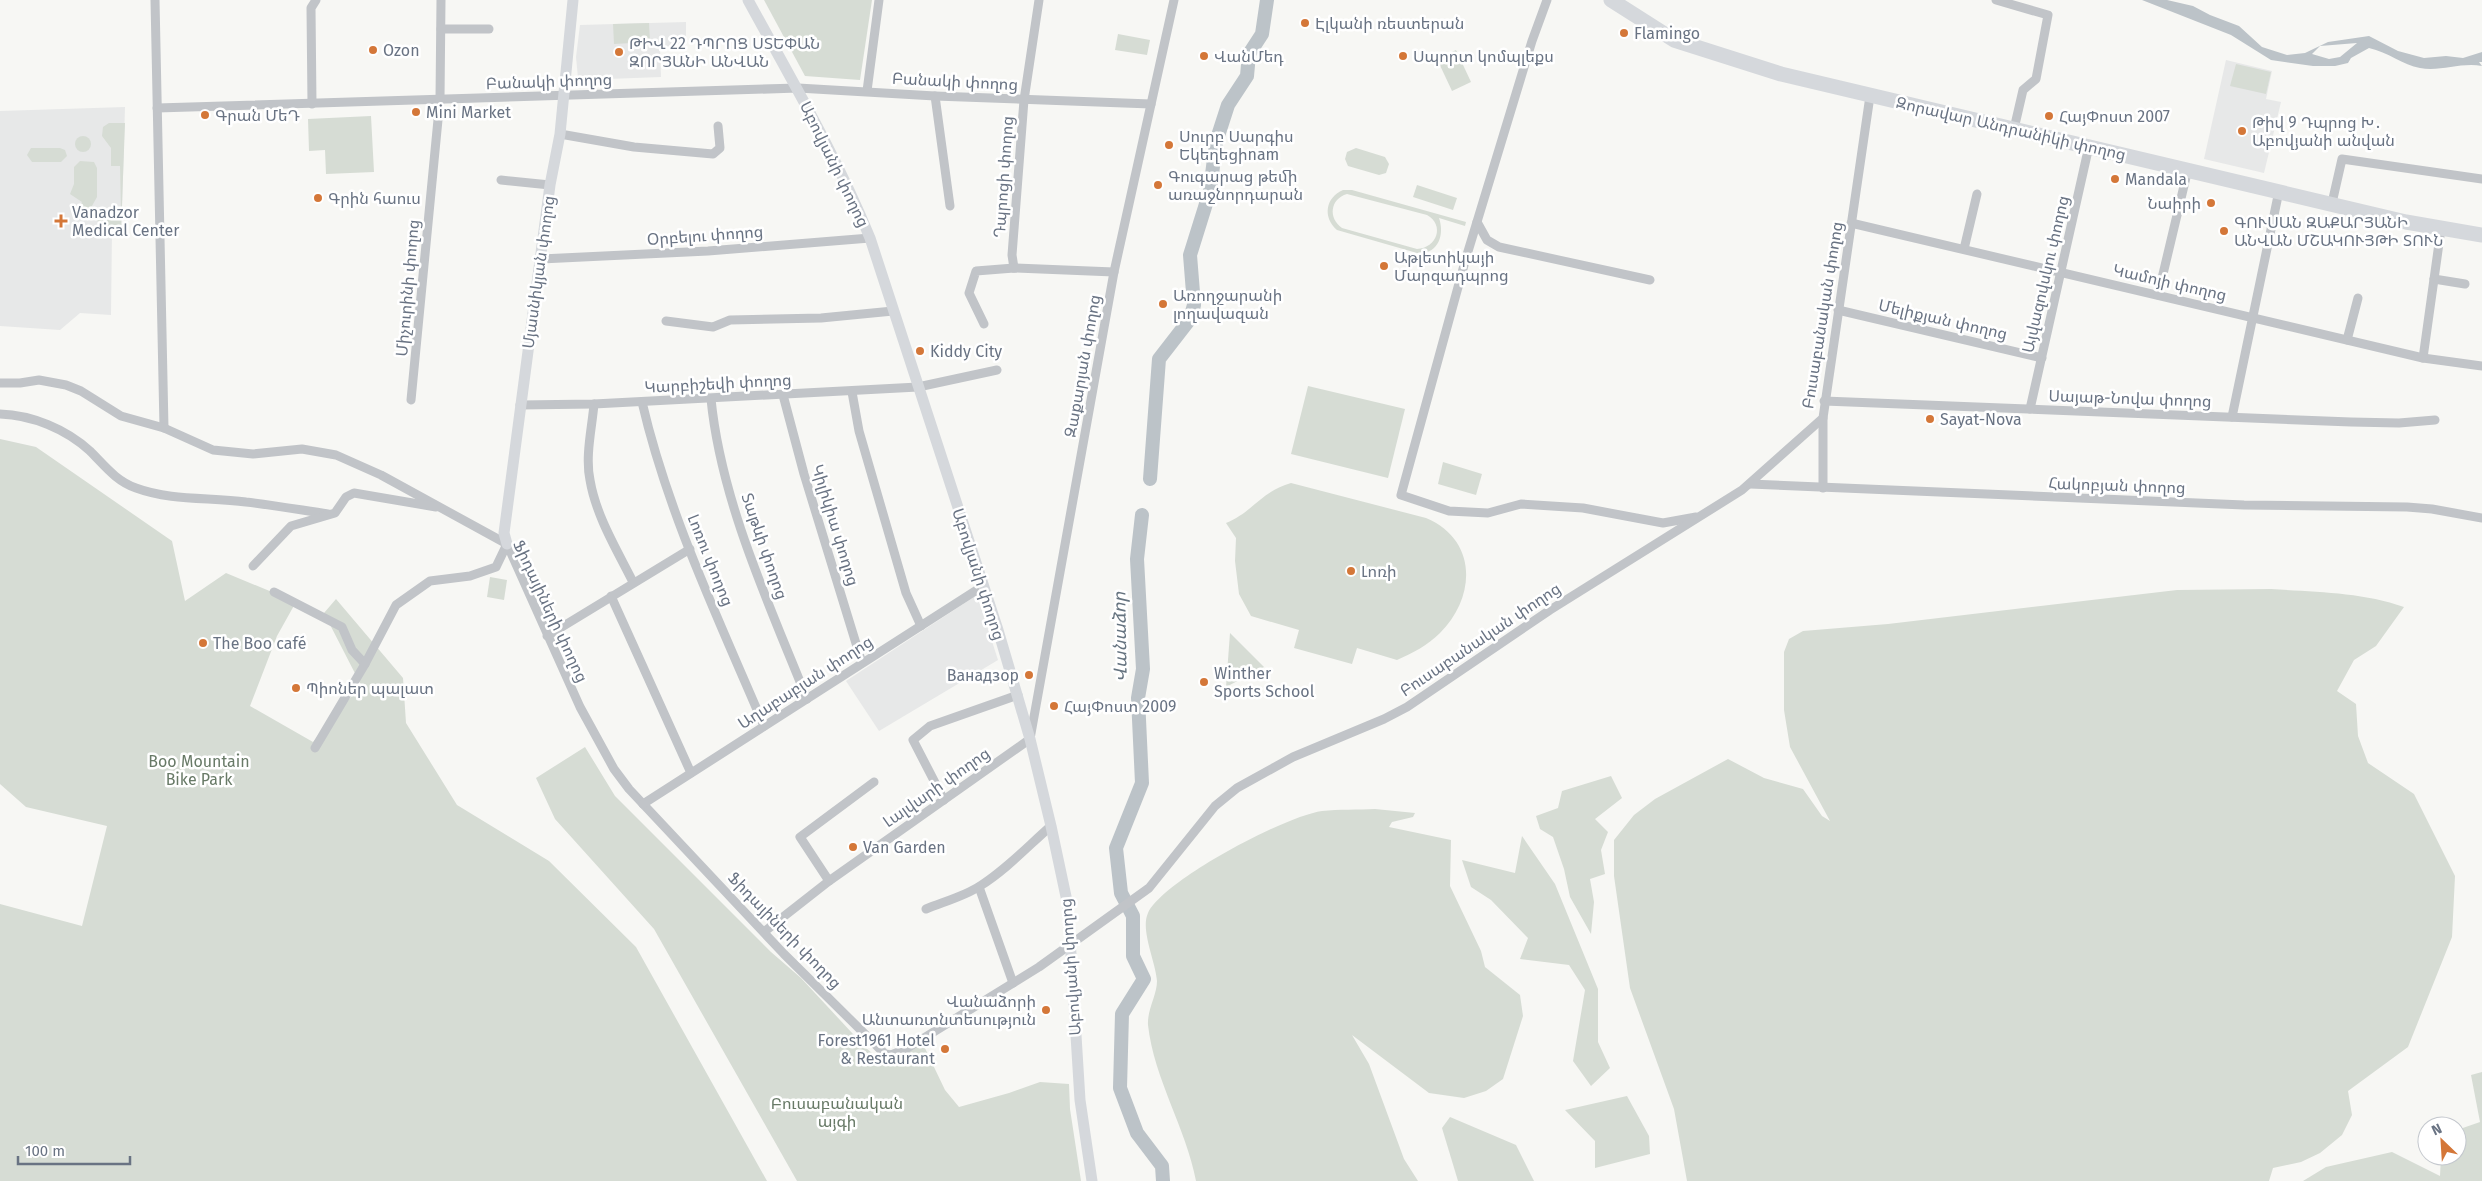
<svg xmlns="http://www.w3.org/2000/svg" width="2482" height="1181" viewBox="0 0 2482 1181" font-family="'Fira Sans','Noto Sans Armenian',sans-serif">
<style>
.built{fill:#e7e8e8}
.green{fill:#d6dcd4;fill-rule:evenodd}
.water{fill:#bcc3c8;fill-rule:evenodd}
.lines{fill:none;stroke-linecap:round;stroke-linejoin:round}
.river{stroke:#bcc3c8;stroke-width:14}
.street{stroke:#c1c4c8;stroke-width:9}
.secondary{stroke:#d5d8dc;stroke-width:11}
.highway{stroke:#d5d8dc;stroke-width:15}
.poi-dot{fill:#d47738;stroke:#fff;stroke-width:2}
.labels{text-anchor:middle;stroke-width:5;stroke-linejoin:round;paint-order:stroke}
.poi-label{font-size:16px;fill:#697383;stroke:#fff;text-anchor:start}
.street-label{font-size:16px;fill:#697383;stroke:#fff}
.park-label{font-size:16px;fill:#687a67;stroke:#fff}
.water-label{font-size:18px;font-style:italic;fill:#65737f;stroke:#fff}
</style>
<rect width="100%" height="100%" fill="#f7f7f4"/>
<!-- built -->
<g class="built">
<polygon points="686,22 686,46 660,47 661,77 581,80 578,78 576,57 580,25"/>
<polygon points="2226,60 2272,71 2266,99 2281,102 2264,173 2204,159"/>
<polygon points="125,107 122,211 121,231 112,231 111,315 80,313 60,330 0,326 0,111"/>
<polygon points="977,595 998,660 879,731 846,681"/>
</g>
<!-- green -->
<g class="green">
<polygon points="764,0 872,0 860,80 805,76"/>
<polygon points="649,23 650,42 614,44 613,24"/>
<polygon points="1118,34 1150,40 1147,55 1115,50"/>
<polygon points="1456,50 1471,82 1452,91 1437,59"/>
<polygon points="2236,64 2271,72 2266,94 2230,86"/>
<polygon points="371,116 374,172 326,174 325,150 309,151 308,119"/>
<polygon points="109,123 125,123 121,231 110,230 96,220 101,213 121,212 120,166 111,166 111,148 102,136 103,127"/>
<circle cx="83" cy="144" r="8"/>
<polygon points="31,148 60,148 65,150 67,156 61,162 32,162 27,155"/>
<polygon points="1356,148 1385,157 1389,164 1386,173 1379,175 1348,166 1345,159 1347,152"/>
<polygon points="80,161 94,162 97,168 97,197 88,213 79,207 82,202 70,194 74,184 74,167"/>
<polygon points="1417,185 1457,198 1453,210 1413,197"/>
<path d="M 1343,190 L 1352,190 L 1466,222 L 1465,226 L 1439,218 C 1445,235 1438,255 1417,253 L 1337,230 C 1322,217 1326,197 1343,190 ZM 1347,194 L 1427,215 C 1445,225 1437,248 1417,249 L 1342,228 C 1328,218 1330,199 1347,194 Z"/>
<polygon points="1308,386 1405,409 1388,478 1291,454"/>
<polygon points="0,439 36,447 172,541 185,601 226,573 296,602 277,636 250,706 313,742 361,685 324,613 336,599 403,678 406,723 457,805 549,861 636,947 767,1181 0,1181 0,904 82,926 107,826 26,807 0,784"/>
<polygon points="1443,462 1482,474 1476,495 1438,484"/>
<path d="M 1291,483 L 1426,518 C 1478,540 1476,597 1440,633 C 1428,645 1413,653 1397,660 L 1357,648 L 1352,664 L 1294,648 L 1299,630 L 1251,616 L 1239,594 L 1235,561 L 1236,538 L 1226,523 C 1253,512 1262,491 1291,483 Z"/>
<polygon points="490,577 507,580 504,600 487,597"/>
<path d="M 2271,589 C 2316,592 2362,592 2404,607 L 2376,646 L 2354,660 L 2337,691 L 2356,704 L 2358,736 L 2368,763 L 2414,794 L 2455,876 L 2452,937 L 2408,1047 L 2348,1091 L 2352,1115 L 2342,1135 L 2320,1153 L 2301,1162 L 2273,1168 L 2269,1181 L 1687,1181 L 1674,1109 L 1630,988 L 1614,876 L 1614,840 L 1634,815 L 1655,799 L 1728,759 L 1764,778 L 1803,789 L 1822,816 L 1830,821 L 1790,747 L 1784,710 L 1784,652 L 1789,639 L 1803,631 L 1888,624 L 2177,590 Z"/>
<polygon points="1230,633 1264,667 1226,687"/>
<polygon points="585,747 615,796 771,952 801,978 866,1048 879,1059 886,1060 902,1056 923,1044 945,1090 959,1107 1009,1093 1040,1082 1069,1084 1070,1109 1081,1181 797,1181 654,929 555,819 536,778"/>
<polygon points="1611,776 1622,798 1595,819 1608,832 1601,850 1605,874 1590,879 1594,902 1591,934 1570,897 1564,869 1553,837 1540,829 1536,816 1558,808 1562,791"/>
<path d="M 1375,809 L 1415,813 L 1413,817 L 1392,822 L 1389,827 L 1451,840 L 1450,886 L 1481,951 L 1485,967 L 1520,995 L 1523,1016 L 1503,1079 L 1486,1091 L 1464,1098 L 1429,1093 L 1352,1035 L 1369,1064 L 1404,1159 L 1418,1181 L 1196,1181 C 1186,1128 1154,1079 1148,1025 C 1147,1010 1157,995 1157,981 C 1156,963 1140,930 1148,913 C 1164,880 1285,816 1322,811 C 1339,809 1358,810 1375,809 Z"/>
<polygon points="1522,836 1555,884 1598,989 1598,1042 1610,1068 1591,1086 1573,1061 1585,990 1569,965 1520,959 1528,938 1491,900 1471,887 1462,860 1515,873"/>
<polygon points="2482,1072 2482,1181 2303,1181 2326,1167 2392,1152 2440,1176 2441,1156 2457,1156 2457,1130 2480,1122 2471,1075"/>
<polygon points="1627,1096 1649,1136 1650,1154 1595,1168 1595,1141 1565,1110"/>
<polygon points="1450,1117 1516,1145 1534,1181 1458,1181 1442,1128"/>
</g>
<!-- water -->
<g class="water">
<polygon points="1265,0 1271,0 1266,32 1261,37 1260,30"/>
<path d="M 2142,0 L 2167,0 L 2193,6 L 2210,15 L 2239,26 L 2262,47 L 2287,55 L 2305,53 L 2328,42 L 2369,36 L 2398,51 L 2424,58 L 2446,56 L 2463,58 L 2482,52 L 2482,62 L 2479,62 L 2482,66 C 2461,62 2440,72 2420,68 C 2403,65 2388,52 2369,48 L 2351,58 L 2348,63 L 2335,66 L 2313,66 L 2271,60 L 2231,35 ZM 2357,43 L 2340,57 L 2329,59 L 2312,54 L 2320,46 Z"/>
</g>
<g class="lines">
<!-- river -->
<g class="river">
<polyline points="1150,479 1159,359 1190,319 1194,305 1190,255 1210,191 1216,142 1228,105 1247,76 1249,54 1262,34 1267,0"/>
<polyline points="1142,515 1137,559 1143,669 1138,698 1142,783 1116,848 1121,893 1133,916 1133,956 1144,979 1122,1014 1120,1088 1137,1133 1162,1166 1163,1181"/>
</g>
<!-- street -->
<g class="street">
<polyline points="155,0 164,428"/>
<polyline points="1547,0 1532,41 1466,258 1401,495 1449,511 1488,513 1521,504 1583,508 1663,523 1696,517"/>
<polyline points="1996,0 2048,15 2036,79 2023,90 2014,129"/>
<polyline points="441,29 489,29"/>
<polyline points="867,91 879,0"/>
<polyline points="935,96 950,206"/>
<polyline points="312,104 311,8 316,0"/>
<polyline points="157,108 798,88 935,96 1151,104"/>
<polyline points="560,134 634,147 713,154 720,148 718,126"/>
<polyline points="501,180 550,185"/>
<polyline points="2332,203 2342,159 2482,179"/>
<polyline points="1477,222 1487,240 1499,247 1650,280"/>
<polyline points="1851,223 2423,358 2482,366"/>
<polyline points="1964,249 1977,194"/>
<polyline points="541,259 708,251 870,238"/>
<polyline points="1014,268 1012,255 1024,100 1039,0"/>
<polyline points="2434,279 2465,284"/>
<polyline points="2158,295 2188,169"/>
<polyline points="1838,310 2042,358"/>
<polyline points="666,321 713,327 730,320 821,318 893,311"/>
<polyline points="984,324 969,293 976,271 1014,268 1114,272"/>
<polyline points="2347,340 2358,298"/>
<polyline points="2423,358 2441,229"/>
<polyline points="0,383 20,383 39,380 66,385 81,391 121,416 164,428 213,450 253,454 302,449 336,455 381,475 507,544 580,707 614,769 629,789 784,954 885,1054 891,1055 906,1049 1039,967 1149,888 1215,806 1237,788 1293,757 1384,719 1407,707 1550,610 1742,490 1823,418 1870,96"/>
<polyline points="852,392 859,431 906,593 921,626"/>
<polyline points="783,395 804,474 862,663"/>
<path d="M 711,399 C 721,501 769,604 807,699"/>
<polyline points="411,400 440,99 441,0"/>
<polyline points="1824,401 2351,422 2399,423 2435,420"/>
<path d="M 642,402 C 668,514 719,620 764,726"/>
<path d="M 594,404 C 592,428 585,456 590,480 C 596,516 617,550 633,582"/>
<polyline points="520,405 594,404 918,387 997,370"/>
<polyline points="2030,409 2089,146"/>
<path d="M 0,414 C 32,415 66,429 90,451 C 105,466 116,481 136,488 C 171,501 210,497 246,502 C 273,505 301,510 328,514"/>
<polyline points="2232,417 2279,191"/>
<polyline points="1823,418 1823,488"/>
<polyline points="1750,484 2244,505 2407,507 2432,509 2482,518"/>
<polyline points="253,566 291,526 335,513 346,497 354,493 436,507"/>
<polyline points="274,592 342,627 352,650 365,664"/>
<polyline points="611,596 691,773"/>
<polyline points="547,636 690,549"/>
<polyline points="315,748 365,664 396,605 430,581 470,576 496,567 507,544"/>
<polyline points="944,800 913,740 930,726 1018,695"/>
<polyline points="643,804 983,586"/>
<polyline points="829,881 800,837 874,782"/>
<polyline points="979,887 1013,983"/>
<path d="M 926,909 C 943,902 965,896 980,886 C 1007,869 1028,846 1051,826"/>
<polyline points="764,932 829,881 1030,739 1114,272 1174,0"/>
</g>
<!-- secondary -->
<g class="secondary">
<path d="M 748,0 C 791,79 836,155 870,238 L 998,630 L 1030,739 L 1051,826 L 1068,906 L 1080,1100 L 1092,1181"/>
<polyline points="507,544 504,533 550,185 560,134 573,0"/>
</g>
<!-- highway -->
<polyline class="highway" points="1611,0 1674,40 1781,74 2406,222 2482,235"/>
</g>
<!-- markers -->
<g class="poi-dot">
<circle cx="1305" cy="23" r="5"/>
<circle cx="1624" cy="33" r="5"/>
<circle cx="373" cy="50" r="5"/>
<circle cx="619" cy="52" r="5"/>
<circle cx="1204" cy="56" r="5"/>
<circle cx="1403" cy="56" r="5"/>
<circle cx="416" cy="112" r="5"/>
<circle cx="205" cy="115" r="5"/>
<circle cx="2049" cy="116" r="5"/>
<circle cx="2242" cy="131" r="5"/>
<circle cx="1169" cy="145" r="5"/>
<circle cx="2115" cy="179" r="5"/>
<circle cx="1158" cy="185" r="5"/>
<circle cx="318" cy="198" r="5"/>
<circle cx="2211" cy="203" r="5"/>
<path d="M58.5 213.5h5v5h5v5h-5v5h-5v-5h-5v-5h5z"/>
<circle cx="2224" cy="231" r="5"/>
<circle cx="1384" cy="266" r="5"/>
<circle cx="1163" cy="304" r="5"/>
<circle cx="920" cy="351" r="5"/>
<circle cx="1930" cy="419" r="5"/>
<circle cx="1351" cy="571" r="5"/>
<circle cx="203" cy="643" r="5"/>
<circle cx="1029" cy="675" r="5"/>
<circle cx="1204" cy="682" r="5"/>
<circle cx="296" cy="688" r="5"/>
<circle cx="1054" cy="706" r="5"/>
<circle cx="853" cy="847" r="5"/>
<circle cx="1046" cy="1010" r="5"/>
<circle cx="945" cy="1049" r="5"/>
</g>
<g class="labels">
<!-- poi labels -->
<g class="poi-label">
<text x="1315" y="29">Էլկանի ռեստերան</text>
<text x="1634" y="39">Flamingo</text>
<text x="629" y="49">ԹԻՎ 22 ԴՊՐՈՑ ՍՏԵՓԱՆ<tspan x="629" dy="18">ԶՈՐՅԱՆԻ ԱՆՎԱՆ</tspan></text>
<text x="383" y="56">Ozon</text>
<text x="1214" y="62">ՎանՄեդ</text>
<text x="1413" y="62">Սպորտ կոմպլեքս</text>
<text x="426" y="118">Mini Market</text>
<text x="215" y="121">Գրան ՄեԴ</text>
<text x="2059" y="122">ՀայՓոստ 2007</text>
<text x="2252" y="128">Թիվ 9 Դպրոց Խ․<tspan x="2252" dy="18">Աբովյանի անվան</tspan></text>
<text x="1179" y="142">Սուրբ Սարգիս<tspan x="1179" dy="18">Եկեղեցիnam</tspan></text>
<text x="1168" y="182">Գուգարաց թեմի<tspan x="1168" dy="18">առաջնորդարան</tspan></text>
<text x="2125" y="185">Mandala</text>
<text x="328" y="204">Գրին հաուս</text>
<text x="2201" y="209" text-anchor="end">Նաիրի</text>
<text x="72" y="218">Vanadzor<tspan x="72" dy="18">Medical Center</tspan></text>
<text x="2234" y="228">ԳՈՒՍԱՆ ԶԱՔԱՐՅԱՆԻ<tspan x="2234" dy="18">ԱՆՎԱՆ ՄՇԱԿՈՒՅԹԻ ՏՈՒՆ</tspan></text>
<text x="1394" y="263">Աթլետիկայի<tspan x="1394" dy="18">Մարզադպրոց</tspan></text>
<text x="1173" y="301">Առողջարանի<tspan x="1173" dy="18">լողավազան</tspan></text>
<text x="930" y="357">Kiddy City</text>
<text x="1940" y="425">Sayat-Nova</text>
<text x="1361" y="577">Լոռի</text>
<text x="213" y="649">The Boo café</text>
<text x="1214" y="679">Winther<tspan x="1214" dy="18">Sports School</tspan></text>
<text x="1019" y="681" text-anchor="end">Ванадзор</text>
<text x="306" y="694">Պիոներ պալատ</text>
<text x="1064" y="712">ՀայՓոստ 2009</text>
<text x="863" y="853">Van Garden</text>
<text x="1036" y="1007" text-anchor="end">Վանաձորի<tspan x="1036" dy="18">Անտառտնտեսություն</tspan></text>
<text x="935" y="1046" text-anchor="end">Forest1961 Hotel<tspan x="935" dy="18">&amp; Restaurant</tspan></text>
</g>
<!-- street labels -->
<g class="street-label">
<text transform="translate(549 81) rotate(-2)" y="6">Բանակի փողոց</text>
<text transform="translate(955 81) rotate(3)" y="6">Բանակի փողոց</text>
<text transform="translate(2011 128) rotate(13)" y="6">Զորավար Անդրանիկի փողոց</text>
<text transform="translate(835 164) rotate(64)" y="6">Աբովյանի փողոց</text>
<text transform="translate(1003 177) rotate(-86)" y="6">Դպրոցի փողոց</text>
<text transform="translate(705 235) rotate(-4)" y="6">Օրբելու փողոց</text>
<text transform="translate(538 272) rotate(-82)" y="6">Մյասնիկյան փողոց</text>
<text transform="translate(2045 274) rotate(-77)" y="6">Այվազովսկու փողոց</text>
<text transform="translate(2170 282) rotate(13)" y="6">Կամոյի փողոց</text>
<text transform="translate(407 288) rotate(-85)" y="6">Միչուրինի փողոց</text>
<text transform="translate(1822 315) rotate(-81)" y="6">Բուսաբանական փողոց</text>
<text transform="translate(1943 319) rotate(13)" y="6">Մելիքյան փողոց</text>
<text transform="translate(1082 366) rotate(-80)" y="6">Զաքարյան փողոց</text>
<text transform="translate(718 383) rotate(-3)" y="6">Կարբիշեվի փողոց</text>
<text transform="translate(2130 398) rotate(2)" y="6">Սայաթ-Նովա փողոց</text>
<text transform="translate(2117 485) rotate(2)" y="6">Հակոբյան փողոց</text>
<text transform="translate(836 525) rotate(73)" y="6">Կիլիկիա փողոց</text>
<text transform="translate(765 546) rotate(71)" y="6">Տաթևի փողոց</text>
<text transform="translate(711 560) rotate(68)" y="6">Լոռու փողոց</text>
<text transform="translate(979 574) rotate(72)" y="6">Աբովյանի փողոց</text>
<text transform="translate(551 611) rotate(65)" y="6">Ֆիդայիների փողոց</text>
<text transform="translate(1480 639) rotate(-34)" y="6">Բուսաբանական փողոց</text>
<text transform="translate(805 682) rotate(-33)" y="6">Աղաբաբյան փողոց</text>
<text transform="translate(936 787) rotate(-35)" y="6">Լալվարի փողոց</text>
<text transform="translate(785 930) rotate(46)" y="6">Ֆիդայիների փողոց</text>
<text transform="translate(1070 967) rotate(-94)" y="6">Աբովյանի փողոց</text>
</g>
<!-- park labels -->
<g class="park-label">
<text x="199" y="767">Boo Mountain<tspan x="199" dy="18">Bike Park</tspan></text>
<text x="837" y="1109">Բուսաբանական<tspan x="837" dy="18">այգի</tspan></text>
</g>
<!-- water labels -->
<g class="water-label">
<text transform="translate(1120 637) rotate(-91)" y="6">Վանաձոր</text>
</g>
</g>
<!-- north arrow -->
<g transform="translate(2442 1141) rotate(335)"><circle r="24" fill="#ffffff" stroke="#c3c7cd"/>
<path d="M0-4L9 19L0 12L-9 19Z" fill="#d47738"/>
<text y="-8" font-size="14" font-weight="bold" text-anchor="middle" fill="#697383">N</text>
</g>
<!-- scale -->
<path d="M18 1156v8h112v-8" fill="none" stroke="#697383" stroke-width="2.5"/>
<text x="25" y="1156" font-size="15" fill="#697383" stroke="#ffffff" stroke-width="4" paint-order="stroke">100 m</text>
</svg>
